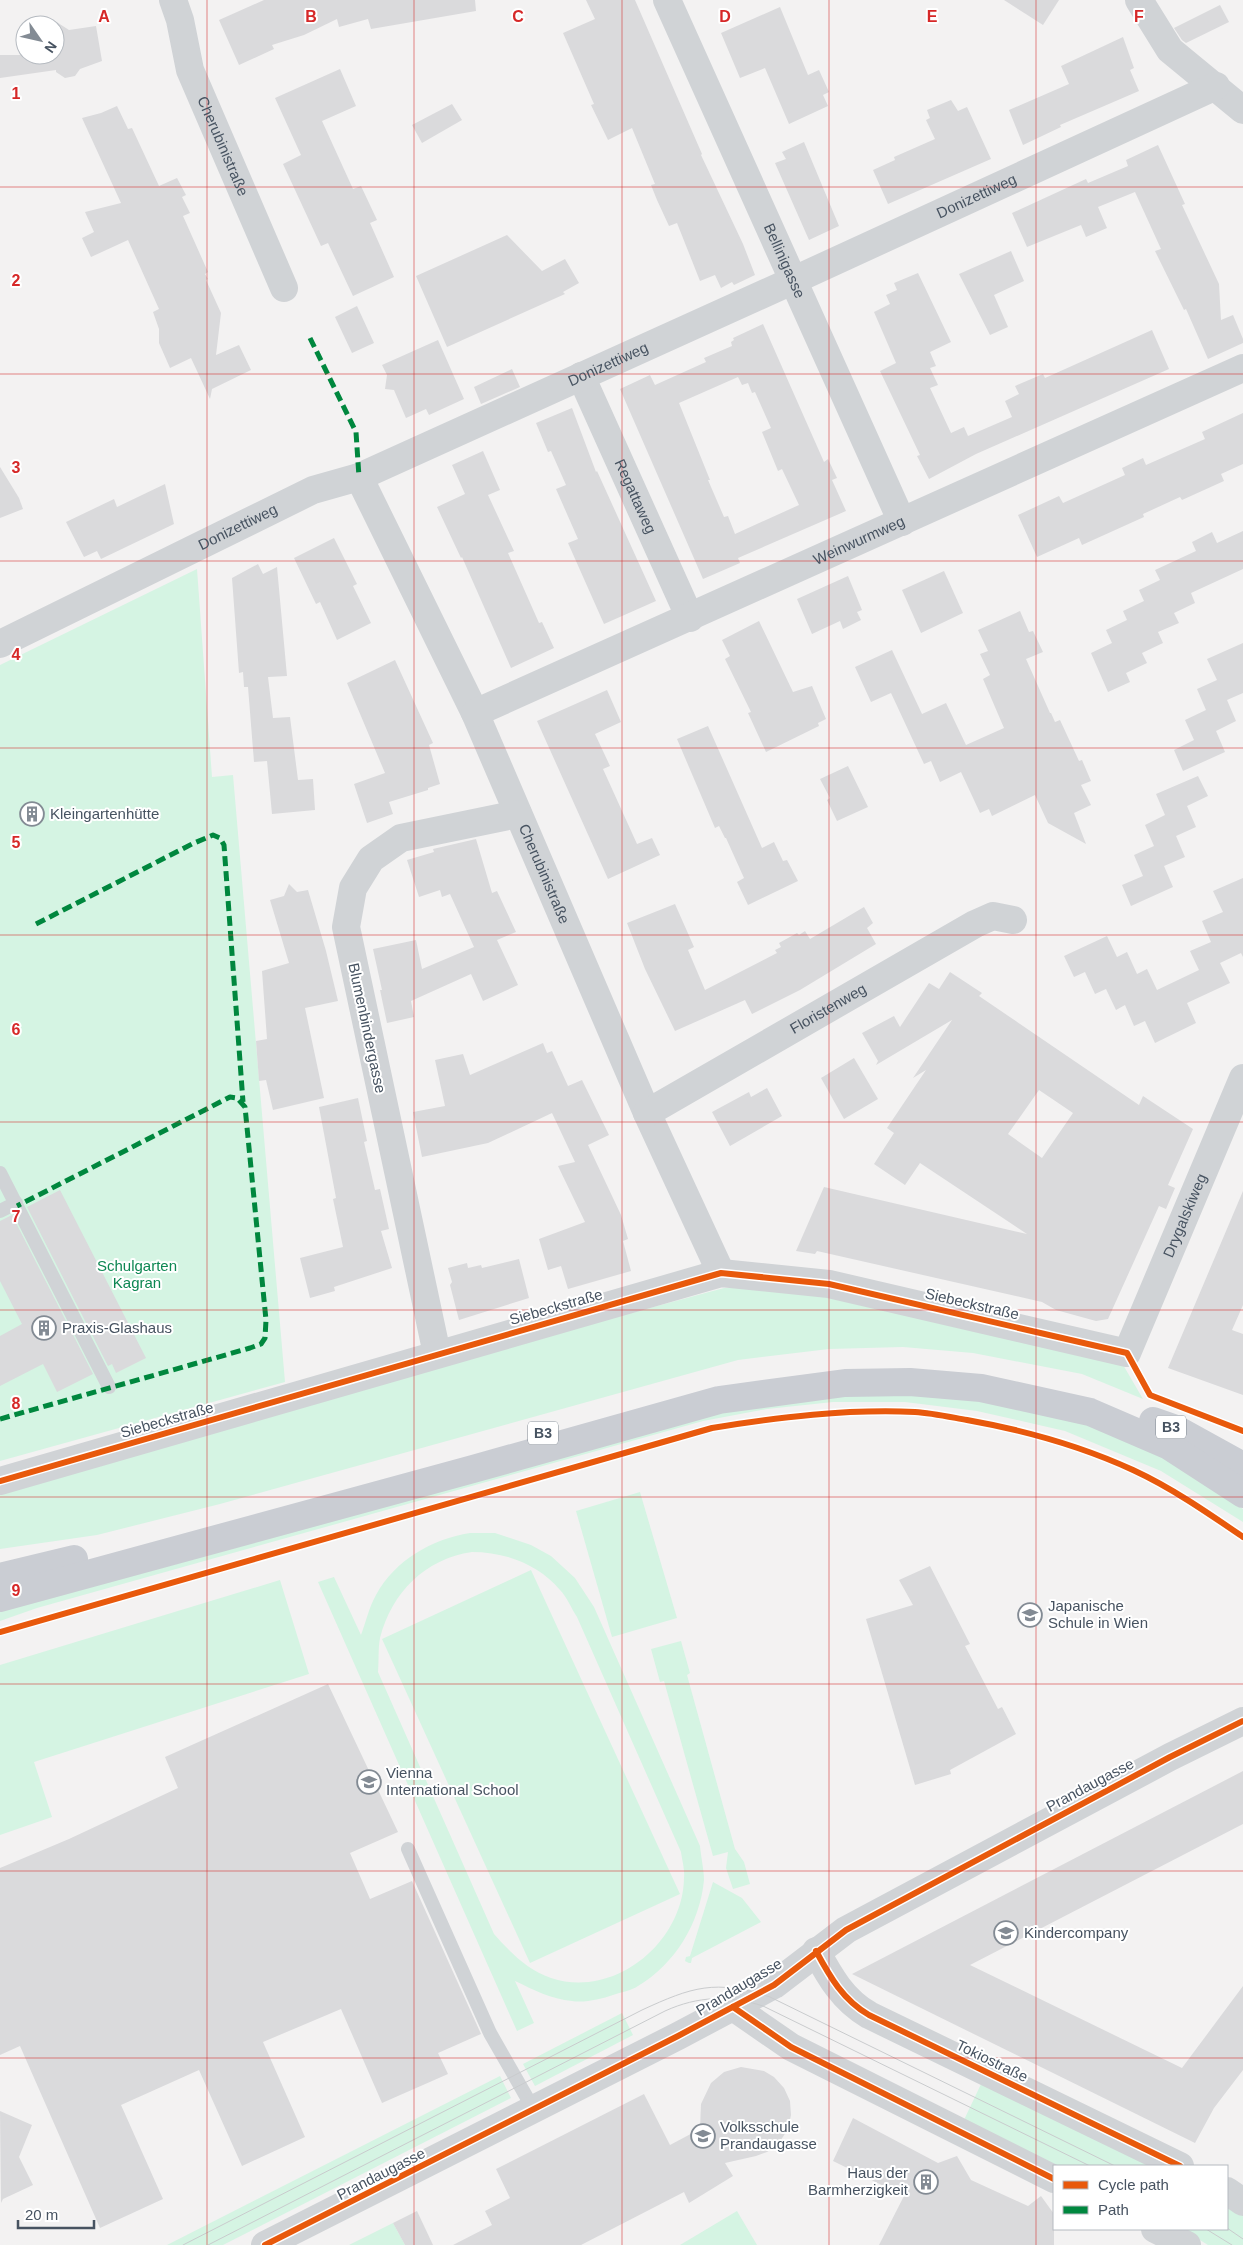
<svg xmlns="http://www.w3.org/2000/svg" width="1243" height="2245" viewBox="0 0 1243 2245" font-family="Helvetica,sans-serif">
<style>
.green{fill:#d5f4e3;fill-rule:evenodd}
.building{fill:#dadadc;fill-rule:evenodd}
.lines{fill:none;stroke-linecap:round;stroke-linejoin:round}
.lane{stroke:#d0d3d6;stroke-width:14}
.street{stroke:#d0d3d6;stroke-width:28}
.primary{stroke:#cacdd3;stroke-width:28}
.tram{stroke:#c9cbcd;stroke-width:1}
.quiet{stroke:#00873e;stroke-width:5;stroke-dasharray:10 5;stroke-linecap:butt}
.cycleway-casing{stroke:#fff;stroke-width:9}
.cycleway{stroke:#e8590c;stroke-width:6}
.grid{fill:none;stroke:#d62828;stroke-width:1;stroke-opacity:0.55}
.labels{text-anchor:middle;stroke-width:4;stroke-linejoin:round;paint-order:stroke}
.shield{fill:#fff;stroke:#7e8790;stroke-width:1}
.shield-label{font-size:14px;font-weight:bold;fill:#475361}
.street-label{font-size:15px;fill:#475361;stroke:#fff}
.poi-label{font-size:15px;fill:#475361;stroke:#fff;text-anchor:start}
.park-label{font-size:15px;fill:#0d8752;stroke:#fff}
.grid-label{font-size:16px;text-anchor:middle;font-weight:bold;fill:#d62828;stroke:#fff;stroke-width:4;stroke-linejoin:round;paint-order:stroke}
</style>
<rect width="100%" height="100%" fill="#f3f2f2"/>
<!-- green -->
<g class="green">
<polygon points="197,569 212,777 233,775 285,1382 0,1461 0,665"/>
<polygon points="768,1287 825,1292 1122,1363 1143,1399 1082,1374 973,1353 903,1347 829,1349 738,1360 220,1504 97,1535 0,1549 0,1492 441,1364 724,1288"/>
<polygon points="878,1388 1041,1407 1159,1451 1243,1509 1243,1522 1161,1471 1065,1431 977,1411 905,1402 833,1402 767,1409 703,1421 37,1608 0,1621 0,1608 723,1407"/>
<polygon points="640,1492 677,1618 612,1637 576,1511"/>
<path d="M 470,1533 L 495,1533 L 531,1545 L 551,1556 L 575,1578 L 594,1607 L 700,1846 C 701,1857 704,1870 704,1880 C 700,1923 675,1964 638,1986 C 631,1991 621,1992 613,1995 C 601,1999 585,2003 572,2001 C 551,1999 534,1990 515,1981 L 534,2023 L 517,2031 L 318,1582 L 334,1577 L 361,1635 C 366,1622 369,1607 376,1595 C 395,1560 432,1539 470,1533 ZM 472,1552 C 505,1552 538,1564 560,1590 C 567,1597 571,1608 577,1617 L 681,1852 C 682,1860 685,1870 684,1878 C 683,1943 614,1999 551,1978 C 527,1970 510,1952 494,1934 L 378,1672 C 379,1661 378,1648 380,1638 C 392,1592 425,1559 472,1552 Z"/>
<polygon points="531,1570 680,1894 530,1963 382,1639"/>
<polygon points="280,1580 309,1674 34,1762 52,1817 0,1835 0,1665"/>
<polygon points="681,1641 690,1673 687,1675 735,1849 744,1862 750,1884 733,1889 726,1868 728,1852 713,1856 664,1681 660,1682 651,1649"/>
<polygon points="713,1882 742,1898 761,1922 692,1958 691,1963 689,1963 685,1961 686,1957 690,1956"/>
<polygon points="622,2013 633,2035 535,2086 523,2064"/>
<polygon points="500,2076 511,2098 223,2245 167,2245"/>
<polygon points="982,2082 1154,2166 1054,2166 963,2122"/>
<polygon points="1227,2204 1243,2214 1243,2245 1208,2245 1182,2229 1227,2229"/>
<polygon points="737,2211 757,2245 680,2245"/>
<polygon points="393,2223 405,2245 349,2245"/>
</g>
<!-- building -->
<g class="building">
<polygon points="264,0 475,0 476,11 371,29 368,19 339,27 337,19 304,35 272,45 274,49 239,65 219,20"/>
<polygon points="586,0 635,0 702,154 701,155 743,244 755,275 734,285 732,282 721,288 715,275 700,281 677,223 669,226 657,200 651,185 655,184 632,128 608,140 591,105 594,104 563,33 595,19"/>
<polygon points="1004,0 1059,0 1043,25"/>
<polygon points="1220,5 1229,22 1186,43 1182,40 1174,28"/>
<polygon points="780,7 808,75 819,70 829,92 823,95 828,106 789,124 765,68 740,78 721,33"/>
<polygon points="55,21 69,30 96,26 102,61 80,69 75,76 65,78 56,72 56,70 0,78 0,55 55,55"/>
<polygon points="1123,37 1134,68 1130,70 1139,91 1060,125 1061,127 1023,145 1009,110 1069,84 1061,66"/>
<polygon points="340,69 356,106 322,121 353,189 361,186 377,220 370,223 394,277 353,296 328,243 321,246 283,164 301,155 275,98"/>
<polygon points="951,100 958,111 967,107 991,159 888,204 873,170 895,160 894,157 935,139 926,120 930,118 927,110"/>
<polygon points="452,104 462,120 422,143 412,125"/>
<polygon points="117,106 128,129 132,128 159,186 177,178 186,195 182,197 190,213 183,216 208,272 205,274 208,279 206,280 221,313 216,355 239,345 251,370 212,389 210,399 191,358 170,368 159,343 159,329 153,312 159,309 128,240 91,257 82,238 94,232 85,212 121,203 82,118 101,113"/>
<polygon points="804,142 839,226 809,240 775,163 786,159 782,152"/>
<polygon points="1158,145 1185,204 1182,205 1219,284 1221,320 1233,315 1243,339 1243,343 1208,359 1186,309 1184,310 1155,251 1161,249 1135,192 1098,207 1107,228 1086,237 1081,225 1027,247 1012,213 1086,179 1088,183 1128,166 1126,160"/>
<polygon points="507,235 542,271 565,259 579,283 563,292 565,294 447,347 416,276"/>
<polygon points="1011,251 1024,281 994,295 1008,327 990,335 959,274"/>
<polygon points="918,273 951,342 930,352 936,366 930,368 938,385 930,388 951,433 964,427 968,436 1012,417 1005,401 1019,394 1015,386 1043,374 1045,378 1152,330 1169,369 976,454 929,479 917,456 920,455 880,371 896,363 874,312 890,304 886,295 897,290 894,283"/>
<polygon points="357,306 374,343 352,353 335,317"/>
<path d="M 763,324 L 824,462 L 828,459 L 837,478 L 832,480 L 846,511 L 738,558 L 740,563 L 703,579 L 620,389 L 650,375 L 655,385 L 706,362 L 704,358 L 732,346 L 731,342 L 734,340 L 733,338 ZM 738,377 L 742,385 L 748,383 L 752,393 L 755,392 L 771,428 L 762,432 L 778,471 L 782,469 L 799,505 L 735,534 L 728,516 L 724,517 L 708,480 L 710,480 L 679,403 Z"/>
<polygon points="438,340 464,399 429,415 426,409 406,418 394,390 385,389 387,375 382,365"/>
<polygon points="512,369 520,387 481,404 474,387"/>
<polygon points="572,408 596,472 597,471 656,601 604,624 568,543 578,539 556,489 566,485 551,451 548,452 536,423"/>
<polygon points="1243,413 1243,464 1221,474 1224,481 1182,500 1180,497 1143,514 1144,517 1082,545 1079,538 1037,557 1018,515 1059,496 1063,503 1125,475 1122,468 1143,458 1146,465 1205,439 1202,432"/>
<polygon points="483,451 500,490 488,495 514,551 508,553 539,623 542,622 554,648 511,668 462,557 461,558 437,507 465,494 452,465"/>
<polygon points="0,467 19,498 23,509 0,518"/>
<polygon points="165,484 174,524 101,559 97,551 84,557 66,522 114,499 117,507"/>
<polygon points="1243,531 1243,569 1191,593 1195,603 1174,613 1179,623 1158,632 1163,643 1142,653 1147,663 1126,673 1130,682 1108,692 1091,653 1112,643 1106,630 1127,620 1123,611 1144,601 1139,590 1160,580 1155,570 1196,551 1192,542 1212,532 1217,543"/>
<polygon points="334,538 357,584 353,586 371,623 337,640 320,602 316,604 294,558"/>
<polygon points="258,564 263,574 277,567 287,676 268,677 273,718 290,717 298,780 313,779 315,810 272,814 267,761 254,762 248,687 244,687 243,672 239,673 232,578"/>
<polygon points="944,571 963,613 921,633 902,590"/>
<polygon points="848,576 862,610 857,612 861,620 843,629 840,621 812,634 797,599"/>
<polygon points="1020,611 1029,632 1033,631 1043,652 1026,659 1050,713 1051,713 1055,722 1060,720 1079,761 1082,760 1091,781 1081,785 1091,805 1074,813 1086,844 1048,823 1035,795 992,816 989,809 980,813 961,772 940,782 931,761 924,764 891,693 871,702 855,667 892,650 922,714 946,703 966,745 1004,728 983,679 990,675 980,654 988,651 978,630"/>
<polygon points="759,621 793,692 812,686 826,719 818,723 819,726 766,752 748,713 751,712 725,659 730,656 722,640"/>
<polygon points="1243,643 1243,693 1227,700 1236,721 1216,731 1225,752 1183,771 1174,750 1194,740 1185,720 1206,710 1197,689 1217,680 1207,659"/>
<polygon points="395,660 433,743 429,745 440,784 428,788 428,790 389,802 393,814 367,823 354,784 385,773 347,683"/>
<polygon points="607,690 621,722 595,734 610,766 603,769 637,844 652,838 660,855 608,879 537,721"/>
<polygon points="708,726 762,848 774,842 783,861 787,860 798,881 748,905 737,882 744,878 726,838 725,838 719,826 715,828 677,739"/>
<polygon points="848,766 868,807 837,821 827,800 830,798 820,779"/>
<polygon points="1198,776 1208,796 1187,806 1196,827 1176,836 1185,857 1164,866 1173,887 1131,906 1122,885 1143,876 1134,855 1154,846 1145,825 1165,815 1156,794"/>
<polygon points="476,839 492,893 497,891 516,932 497,940 518,985 483,1001 471,974 411,1001 414,1017 387,1023 380,990 382,990 373,949 416,940 422,969 474,947 450,894 442,897 440,890 419,897 407,860 434,852 433,849"/>
<polygon points="1243,878 1243,957 1241,953 1220,963 1230,983 1187,1003 1196,1023 1155,1043 1145,1021 1134,1026 1125,1005 1116,1010 1106,989 1095,994 1085,972 1074,977 1064,956 1107,936 1117,957 1127,952 1137,974 1147,969 1157,990 1199,970 1190,951 1211,942 1202,921 1223,912 1213,891"/>
<polygon points="289,884 297,892 308,890 326,951 338,1001 305,1008 324,1098 273,1110 266,1080 259,1081 256,1041 267,1039 262,971 289,963 270,900 284,896"/>
<polygon points="675,904 694,947 688,950 705,990 777,953 775,950 781,947 779,943 797,933 799,935 805,931 810,939 864,907 873,923 867,928 876,944 800,990 752,1014 745,1000 675,1031 645,969 627,923"/>
<path d="M 950,972 L 982,993 L 979,996 L 1139,1105 L 1143,1096 L 1193,1129 L 1168,1185 L 1175,1188 L 1166,1209 L 1159,1206 L 1108,1319 L 1096,1321 L 1056,1310 L 1042,1302 L 817,1251 L 815,1254 L 796,1251 L 824,1187 L 1027,1234 L 920,1163 L 905,1185 L 874,1164 L 894,1133 L 887,1128 L 926,1070 L 913,1078 L 952,1020 L 876,1065 L 878,1061 L 862,1033 L 894,1016 L 900,1027 L 929,983 L 939,989 ZM 1039,1090 L 1073,1113 L 1042,1158 L 1008,1134 Z"/>
<polygon points="543,1043 547,1053 552,1051 568,1086 582,1080 609,1135 588,1145 621,1215 628,1239 623,1241 631,1271 568,1289 561,1266 548,1270 539,1239 585,1222 558,1166 575,1162 552,1113 488,1143 422,1157 413,1112 445,1106 435,1060 463,1054 470,1075"/>
<polygon points="854,1058 878,1099 844,1119 821,1078"/>
<polygon points="767,1088 782,1116 730,1146 712,1112 749,1092 751,1097"/>
<polygon points="358,1098 367,1141 364,1142 375,1190 380,1189 389,1229 381,1231 392,1268 334,1287 335,1291 310,1298 300,1258 343,1247 333,1199 336,1198 319,1107"/>
<polygon points="60,1190 146,1358 116,1373 112,1364 108,1366 27,1207"/>
<polygon points="1243,1191 1243,1305 1232,1330 1243,1334 1243,1395 1168,1368"/>
<polygon points="12,1215 93,1374 57,1392 43,1364 0,1386 0,1336 22,1324 0,1281 0,1221"/>
<polygon points="519,1259 529,1298 459,1320 450,1285 452,1282 448,1268 467,1263 468,1268 481,1265 482,1268"/>
<polygon points="930,1566 970,1644 965,1646 998,1709 1002,1707 1016,1734 950,1770 951,1774 915,1785 866,1619 913,1605 899,1580"/>
<polygon points="328,1684 398,1832 350,1853 370,1899 412,1881 481,2034 438,2053 448,2074 382,2103 341,2009 263,2042 305,2137 242,2166 199,2070 121,2105 163,2199 100,2228 20,2046 0,2055 0,1868 69,1839 178,1788 165,1757"/>
<polygon points="1243,1771 1243,1824 970,1965 1182,2068 1243,1986 1243,2070 1214,2108 1195,2143 852,1974"/>
<polygon points="741,2067 764,2071 774,2077 784,2088 790,2101 791,2115 788,2129 777,2146 767,2152 756,2156 725,2163 733,2176 689,2203 684,2192 581,2245 453,2245 492,2225 485,2211 510,2198 496,2169 644,2094 670,2145 700,2129 701,2104 711,2083 724,2072"/>
<polygon points="0,2111 32,2125 19,2157 33,2185 3,2199 1,2203"/>
<polygon points="853,2118 938,2163 957,2156 971,2180 1028,2206 1041,2196 1054,2214 1054,2245 879,2245 904,2196 833,2161"/>
<polygon points="417,2211 433,2245 405,2245 393,2223"/>
</g>
<g class="lines">
<!-- lane -->
<g class="lane">
<polyline points="0,1173 109,1387"/>
<polyline points="0,1211 16,1203"/>
<polyline points="408,1849 490,2033 534,2110"/>
</g>
<!-- street -->
<g class="street">
<path id="s1" d="M 173,0 L 180,20 L 190,70 L 284,288"/>
<path id="s2" d="M 667,0 L 902,522"/>
<polyline points="1139,0 1170,50 1243,110"/>
<path id="s3" d="M 581,376 L 690,618"/>
<path id="s4" d="M 359,477 L 475,713 L 647,1113 L 721,1273"/>
<path id="s5" d="M 0,644 L 313,490 L 359,477 L 792,281 L 1216,86"/>
<path id="s6" d="M 475,713 L 1243,368"/>
<path id="s7" d="M 647,1113 L 975,924 L 993,916 L 1013,920"/>
<polyline points="437,1354 346,927 353,888 371,859 401,838 518,814"/>
<path id="s8" d="M 0,1481 L 721,1273 L 829,1284 L 1127,1353 L 1243,1078"/>
<path d="M 816,1951 C 830,1977 843,2000 869,2015 L 1180,2166"/>
<polyline points="733,2007 791,2047 1054,2179"/>
<polyline points="1227,2191 1243,2202"/>
<polyline points="1155,2229 1187,2245"/>
<polyline points="265,2245 678,2036 774,1985 846,1930 1170,1757 1243,1721"/>
</g>
<!-- primary -->
<g class="primary">
<polyline points="1153,1421 1176,1429 1243,1466"/>
<polyline points="0,1577 74,1559"/>
<polyline points="0,1598 473,1469 719,1400 845,1383 910,1382 981,1388 1090,1412 1169,1446 1243,1494"/>
</g>
<!-- tram -->
<g class="tram">
<polyline points="1227,2228 1243,2239"/>
<polyline points="1206,2229 1232,2245"/>
<path d="M 183,2245 L 642,2010 C 692,1987 715,1979 770,1997 L 1115,2166"/>
<path d="M 208,2245 L 665,2011 C 698,1996 729,1995 763,2006 L 1090,2166"/>
</g>
<!-- quiet -->
<g class="quiet">
<polyline points="310,338 356,432 359,477"/>
<polyline points="36,924 192,844 213,835 220,838 224,845 243,1102"/>
<polyline points="0,1419 250,1348 261,1344 265,1338 266,1320 245,1107 237,1098 230,1097 17,1206"/>
</g>
<!-- cycleway casing -->
<g class="cycleway-casing">
<g id="cycleway">
<polyline points="0,1481 721,1273 829,1284 1127,1353 1150,1395 1243,1431"/>
<path d="M 0,1632 L 712,1428 C 779,1417 846,1409 915,1412 C 932,1413 950,1417 967,1420 C 1023,1430 1081,1446 1133,1470 C 1172,1488 1208,1513 1243,1537"/>
<path d="M 816,1951 C 830,1977 843,2000 869,2015 L 1180,2166"/>
<polyline points="733,2007 791,2047 1054,2179"/>
<polyline points="265,2245 678,2036 774,1985 846,1930 1170,1757 1243,1721"/>
</g>
</g>
<!-- cycleway -->
<use href="#cycleway" class="cycleway"/>
</g>
<!-- grid -->
<path class="grid" d="M 207,0 L 207,2245M 414,0 L 414,2245M 622,0 L 622,2245M 829,0 L 829,2245M 1036,0 L 1036,2245M 0,187 L 1243,187M 0,374 L 1243,374M 0,561 L 1243,561M 0,748 L 1243,748M 0,935 L 1243,935M 0,1122 L 1243,1122M 0,1310 L 1243,1310M 0,1497 L 1243,1497M 0,1684 L 1243,1684M 0,1871 L 1243,1871M 0,2058 L 1243,2058"/>
<!-- icons -->
<defs>
<g id="building-ring" transform="scale(1.25)"><circle r="9.5" fill="#fff" stroke="#838b94" stroke-width="1.5"/><path d="M-4-6H4V6H1V3H-1V6H-4ZM-2.5-4.3h1.7v1.8h-1.7ZM.8-4.3h1.7v1.8H.8ZM-2.5-1h1.7V.8h-1.7ZM.8-1h1.7V.8H.8Z" fill="#838b94"/></g>
<g id="school-ring" transform="scale(1.25)"><circle r="9.5" fill="#fff" stroke="#838b94" stroke-width="1.5"/><path d="M0-5L7-2L0 1L-7-2ZM-4 1L0 2.5L4 1V4Q0 6-4 4Z" fill="#838b94"/></g>
</defs>
<g fill-rule="evenodd">
<use href="#building-ring" x="32" y="814"/>
<use href="#building-ring" x="44" y="1328"/>
<use href="#school-ring" x="1030" y="1615"/>
<use href="#school-ring" x="369" y="1782"/>
<use href="#school-ring" x="1006" y="1933"/>
<use href="#school-ring" x="703" y="2136"/>
<use href="#building-ring" x="926" y="2182"/>
</g>
<g class="labels">
<!-- shield labels -->
<g class="shield">
<rect x="1156" y="1415.5" width="30" height="23" rx="4"/>
<rect x="528" y="1421.5" width="30" height="23" rx="4"/>
</g>
<g class="shield-label">
<text x="1171" y="1432">B3</text>
<text x="543" y="1438">B3</text>
</g>
<!-- street labels -->
<g class="street-label">
<text dy="5" stroke="none"><textPath href="#s1" startOffset="155">Cherubinistraße</textPath></text>
<text dy="5" stroke="none"><textPath href="#s5" startOffset="1075">Donizettiweg</textPath></text>
<text dy="5" stroke="none"><textPath href="#s2" startOffset="286">Bellinigasse</textPath></text>
<text dy="5" stroke="none"><textPath href="#s5" startOffset="670">Donizettiweg</textPath></text>
<text dy="5" stroke="none"><textPath href="#s3" startOffset="132">Regattaweg</textPath></text>
<text dy="5" stroke="none"><textPath href="#s5" startOffset="265">Donizettiweg</textPath></text>
<text dy="5" stroke="none"><textPath href="#s6" startOffset="421">Weinwurmweg</textPath></text>
<text dy="5" stroke="none"><textPath href="#s4" startOffset="438">Cherubinistraße</textPath></text>
<text dy="5" stroke="none"><textPath href="#s7" startOffset="209">Floristenweg</textPath></text>
<text transform="translate(367 1028) rotate(78)" y="5">Blumenbindergasse</text>
<text dy="5" stroke="none"><textPath href="#s8" startOffset="1314">Drygalskiweg</textPath></text>
<text transform="translate(972 1304) rotate(13)" y="5">Siebeckstraße</text>
<text transform="translate(556 1307) rotate(-16)" y="5">Siebeckstraße</text>
<text transform="translate(167 1420) rotate(-16)" y="5">Siebeckstraße</text>
<text transform="translate(1090 1785) rotate(-28)" y="5">Prandaugasse</text>
<text transform="translate(739 1987) rotate(-31)" y="5">Prandaugasse</text>
<text transform="translate(992 2061) rotate(26)" y="5">Tokiostraße</text>
<text transform="translate(381 2174) rotate(-27)" y="5">Prandaugasse</text>
</g>
<!-- poi labels -->
<g class="poi-label">
<text x="50" y="819">Kleingartenhütte</text>
<text x="62" y="1333">Praxis-Glashaus</text>
<text x="1048" y="1611">Japanische<tspan x="1048" dy="17">Schule in Wien</tspan></text>
<text x="386" y="1778">Vienna<tspan x="386" dy="17">International School</tspan></text>
<text x="1024" y="1938">Kindercompany</text>
<text x="720" y="2132">Volksschule<tspan x="720" dy="17">Prandaugasse</tspan></text>
<text x="908" y="2178" text-anchor="end">Haus der<tspan x="908" dy="17">Barmherzigkeit</tspan></text>
</g>
<!-- park labels -->
<g class="park-label">
<text x="137" y="1271">Schulgarten<tspan x="137" dy="17">Kagran</tspan></text>
</g>
</g>
<g class="grid-label">
<text x="104" y="22">A</text>
<text x="311" y="22">B</text>
<text x="518" y="22">C</text>
<text x="725" y="22">D</text>
<text x="932" y="22">E</text>
<text x="1139" y="22">F</text>
<text x="16" y="99">1</text>
<text x="16" y="286">2</text>
<text x="16" y="473">3</text>
<text x="16" y="660">4</text>
<text x="16" y="848">5</text>
<text x="16" y="1035">6</text>
<text x="16" y="1222">7</text>
<text x="16" y="1409">8</text>
<text x="16" y="1596">9</text>
</g>
<!-- legend -->
<rect x="1053" y="2165" width="175" height="65" fill="#ffffff" stroke="#b5bac0"/>
<rect x="1063" y="2181" width="25" height="8" fill="#e8590c" stroke="#b5bac0"/>
<text x="1098" y="2190" font-size="15" fill="#475361">Cycle path</text>
<rect x="1063" y="2206" width="25" height="8" fill="#00873e" stroke="#b5bac0"/>
<text x="1098" y="2215" font-size="15" fill="#475361">Path</text>
<!-- north arrow -->
<g transform="translate(40 40) rotate(124)"><circle r="24" fill="#ffffff" stroke="#b5bac0"/>
<path d="M0-4L9 19L0 12L-9 19Z" fill="#838b94"/>
<text y="-8" font-size="14" font-weight="bold" text-anchor="middle" fill="#475361">N</text>
</g>
<!-- scale -->
<path d="M18 2220v8h76v-8" fill="none" stroke="#475361" stroke-width="2.5"/>
<text x="25" y="2220" font-size="15" fill="#475361" stroke="#ffffff" stroke-width="4" paint-order="stroke">20 m</text>
</svg>
